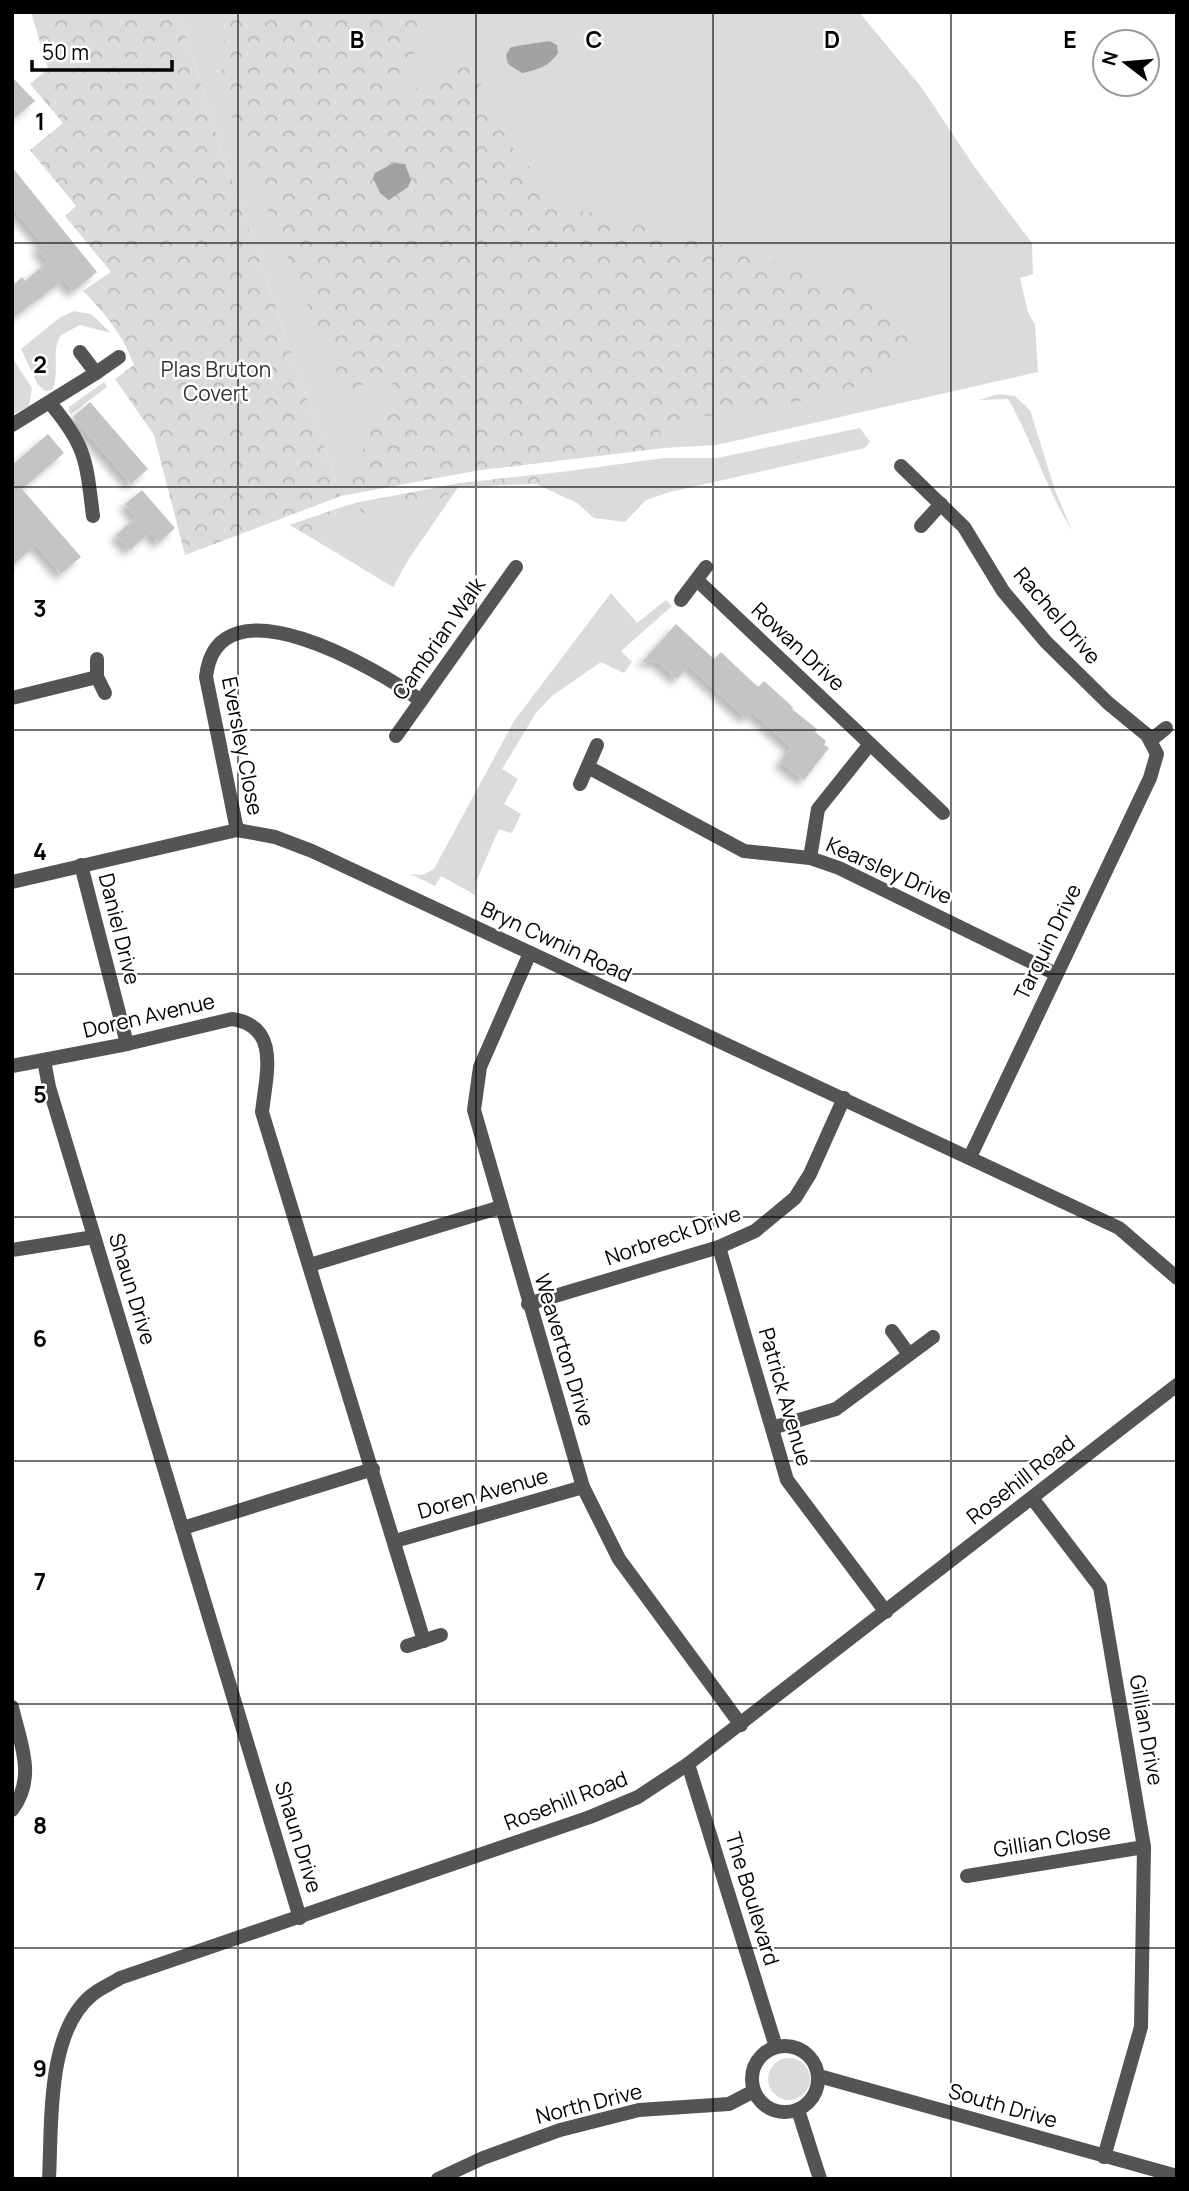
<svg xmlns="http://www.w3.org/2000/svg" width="1189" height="2191" viewBox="0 0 1189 2191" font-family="Manrope,sans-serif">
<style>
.green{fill:#dbdbdb}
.forest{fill:url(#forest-crowns)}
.water{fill:#a2a2a2}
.building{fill:#c4c4c4;filter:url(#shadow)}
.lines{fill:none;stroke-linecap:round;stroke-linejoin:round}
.minor{stroke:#545454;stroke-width:14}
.tertiary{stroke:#545454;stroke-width:14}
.grid{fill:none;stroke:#000;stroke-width:2;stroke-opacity:0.55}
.labels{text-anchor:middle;stroke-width:5;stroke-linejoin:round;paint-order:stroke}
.park-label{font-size:21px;fill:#323232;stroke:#fff}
.street-label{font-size:21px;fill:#000;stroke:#fff}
.grid-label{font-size:23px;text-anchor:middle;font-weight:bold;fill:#000;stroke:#fff;stroke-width:5;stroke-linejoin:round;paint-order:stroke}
</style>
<defs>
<pattern id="forest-crowns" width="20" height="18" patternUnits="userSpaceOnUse" patternTransform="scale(1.75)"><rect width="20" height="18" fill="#dbdbdb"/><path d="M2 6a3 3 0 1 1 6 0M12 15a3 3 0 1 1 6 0" fill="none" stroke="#bababa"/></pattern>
<filter id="shadow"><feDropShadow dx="-6" dy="6" stdDeviation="3.5" flood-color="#0004"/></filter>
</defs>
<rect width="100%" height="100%" fill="#fff"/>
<!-- green -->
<g class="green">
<polygon points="179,12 859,12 922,88 974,166 1032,243 1033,274 1020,278 1028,312 1035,325 1038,372 717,445 663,448 480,470 341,496 219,143"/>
<path d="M 74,311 L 91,314 L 111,333 L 80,325 L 61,335 C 50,353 61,371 52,390 L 45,391 L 38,385 L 21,349 L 59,318 Z"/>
<polygon points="12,357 32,388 29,406 12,415"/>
<polygon points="104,382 107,387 71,414 69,412 69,407"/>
<path d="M 998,394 L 1015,396 L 1030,410 L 1055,490 L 1072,531 C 1046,489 1033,442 1008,399 L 979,400 Z"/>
<polygon points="860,428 870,442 865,448 670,492 646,500 625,522 594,518 577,503 536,484 569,471 664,458 717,458"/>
<polygon points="461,483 410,557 393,587 290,525 348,505"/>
<polygon points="611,593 637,623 666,600 672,606 621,651 632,662 624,673 601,662 552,696 536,713 502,769 518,779 504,804 521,814 512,833 499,829 476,882 475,895 441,876 435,886 410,874 422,875 434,869 514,721"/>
<circle cx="789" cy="2079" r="21"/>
</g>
<!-- forest -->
<g class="forest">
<path d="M 31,12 L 179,12 L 219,143 L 341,496 L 185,555 L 154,435 L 115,379 L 134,365 C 122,334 106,314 83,291 L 111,272 L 65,216 L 76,206 L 30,150 L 63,123 L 30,84 L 48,69 Z"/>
<path d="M 225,12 L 417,12 L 423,24 L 406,80 L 390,101 L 469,60 L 512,147 L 560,201 L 582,211 L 641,223 L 663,233 L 699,234 L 712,242 L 872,292 L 884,301 L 895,319 L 923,333 C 916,342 910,355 901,363 C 864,399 712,417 659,421 L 663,448 L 480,470 L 347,493 L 349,480 L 399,369 L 345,392 L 238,140 L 222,77 Z"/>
<polygon points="569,471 536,484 459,487 439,500 400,502 371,517 365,515 354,503 461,483"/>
<polygon points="348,505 357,520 303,533 290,525"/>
</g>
<!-- water -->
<g class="water">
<path d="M 549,41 L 557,45 L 558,53 C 549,66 538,70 522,73 L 508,64 L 506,55 L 511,47 Z"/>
<polygon points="394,163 405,164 411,180 408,187 389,200 380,193 373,178 375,173"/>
</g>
<!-- building -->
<g class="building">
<polygon points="12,77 35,101 12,120"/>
<polygon points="12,167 97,272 73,292 64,280 12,319 12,286 22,277 25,281 48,261 37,248 43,244 12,207"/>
<polygon points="90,402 148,469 131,484 73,417"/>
<polygon points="48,434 64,453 22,489 81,557 61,574 36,545 12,566 12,465"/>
<polygon points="142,490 175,528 159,543 150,532 130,550 116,535 136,517 125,504"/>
<polygon points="676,624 714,659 721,652 758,687 764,681 793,707 792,709 817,729 815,732 826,741 824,745 829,748 804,780 780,762 791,747 752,712 746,718 689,666 677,679 657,661 642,662"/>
</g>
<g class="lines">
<!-- minor -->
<g class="minor">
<polyline points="96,373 119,357"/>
<path d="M 50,403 C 87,447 86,461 93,516"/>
<polyline points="12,425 96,373 80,352"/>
<polyline points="901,466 964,527 1003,591 1046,642 1108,703 1147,735 1157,754 1150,778 970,1157"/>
<polyline points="921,526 941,504"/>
<polyline points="698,581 943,813"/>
<polyline points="681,600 706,567"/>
<polyline points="97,659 97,677 105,693"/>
<polyline points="12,698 97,677"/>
<polyline points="396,736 516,567"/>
<polyline points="1151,740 1166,728"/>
<polyline points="588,767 744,851 810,858 839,868 1056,974"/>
<polyline points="580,784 597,745"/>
<path d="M 237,830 L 206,677 C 217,574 380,670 421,701"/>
<polyline points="810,858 818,809 870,744"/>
<polyline points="81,865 127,1044"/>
<polyline points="530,953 480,1067 474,1110 583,1487 619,1559 741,1725"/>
<polyline points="44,1060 49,1087 300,1918"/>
<path d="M 12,1066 L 127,1044 L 232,1019 C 281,1026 266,1075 262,1112 L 424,1641"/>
<polyline points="719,1247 787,1480 886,1612"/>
<polyline points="12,1250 94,1237"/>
<polyline points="310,1265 501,1207"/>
<polyline points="528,1304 719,1247 755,1231 795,1198 810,1174 844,1098"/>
<polyline points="892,1331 908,1353"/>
<polyline points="772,1428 836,1409 933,1337"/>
<polyline points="1032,1498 1100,1587 1144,1847 1141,2027 1104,2157"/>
<polyline points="183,1528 373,1469"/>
<polyline points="395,1541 583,1487"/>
<polyline points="407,1646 441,1635"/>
<path d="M 12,1707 C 20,1743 37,1777 12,1810"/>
<polyline points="688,1764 776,2047"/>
<polyline points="967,1876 1144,1847"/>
<circle cx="785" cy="2079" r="33"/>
<polyline points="819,2076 1177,2176"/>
<polyline points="798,2110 820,2179"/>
<path d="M 49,2179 C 52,2125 46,2032 92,1995 C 100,1988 111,1984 120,1978 L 590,1817 L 638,1797 L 688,1764 L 1177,1385"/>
<polyline points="438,2179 483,2158 560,2130 639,2110 729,2104 754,2091"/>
</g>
<!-- tertiary -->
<polyline class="tertiary" points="12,882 237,830 275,837 312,851 1119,1228 1177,1278"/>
</g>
<!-- grid -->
<path class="grid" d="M 238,12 L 238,2179M 476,12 L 476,2179M 713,12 L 713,2179M 951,12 L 951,2179M 12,243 L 1177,243M 12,487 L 1177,487M 12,730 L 1177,730M 12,974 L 1177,974M 12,1217 L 1177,1217M 12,1461 L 1177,1461M 12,1704 L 1177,1704M 12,1948 L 1177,1948"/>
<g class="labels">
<!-- park labels -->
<g class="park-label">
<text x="216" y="377">Plas Bruton<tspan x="216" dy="24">Covert</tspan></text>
</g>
<!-- street labels -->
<g class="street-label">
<text transform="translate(1057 616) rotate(49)" y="7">Rachel Drive</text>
<text transform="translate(439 639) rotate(-55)" y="7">Cambrian Walk</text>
<text transform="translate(798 647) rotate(43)" y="7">Rowan Drive</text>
<text transform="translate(242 746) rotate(79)" y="7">Eversley Close</text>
<text transform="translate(889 871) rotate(24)" y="7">Kearsley Drive</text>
<text transform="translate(119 929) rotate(76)" y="7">Daniel Drive</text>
<text transform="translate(556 942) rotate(25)" y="7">Bryn Cwnin Road</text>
<text transform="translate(1048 942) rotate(-64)" y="7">Tarquin Drive</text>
<text transform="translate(149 1016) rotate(-13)" y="7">Doren Avenue</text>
<text transform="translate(673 1236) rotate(-19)" y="7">Norbreck Drive</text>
<text transform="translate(132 1289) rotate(73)" y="7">Shaun Drive</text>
<text transform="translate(564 1350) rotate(73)" y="7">Weaverton Drive</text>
<text transform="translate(785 1397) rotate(74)" y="7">Patrick Avenue</text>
<text transform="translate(1021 1480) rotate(-38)" y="7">Rosehill Road</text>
<text transform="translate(483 1494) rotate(-16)" y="7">Doren Avenue</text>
<text transform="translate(1146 1730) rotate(80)" y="7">Gillian Drive</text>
<text transform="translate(566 1801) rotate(-21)" y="7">Rosehill Road</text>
<text transform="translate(298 1837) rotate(73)" y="7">Shaun Drive</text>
<text transform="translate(1052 1841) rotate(-9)" y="7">Gillian Close</text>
<text transform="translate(752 1899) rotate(73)" y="7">The Boulevard</text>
<text transform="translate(589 2104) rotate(-14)" y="7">North Drive</text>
<text transform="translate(1003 2106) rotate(16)" y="7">South Drive</text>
</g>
</g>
<g class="grid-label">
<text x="357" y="48">B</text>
<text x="594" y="48">C</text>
<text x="832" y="48">D</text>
<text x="1070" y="48">E</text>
<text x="40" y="130">1</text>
<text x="40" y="373">2</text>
<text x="40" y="617">3</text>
<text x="40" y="860">4</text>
<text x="40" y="1103">5</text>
<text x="40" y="1347">6</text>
<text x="40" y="1590">7</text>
<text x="40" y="1834">8</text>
<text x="40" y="2077">9</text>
</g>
<!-- border -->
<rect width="1189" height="2191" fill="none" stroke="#000000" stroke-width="28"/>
<!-- north arrow -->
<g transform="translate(1126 63) rotate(286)"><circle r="33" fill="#ffffff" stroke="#999999" stroke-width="2"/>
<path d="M0-5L12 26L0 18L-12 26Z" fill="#000000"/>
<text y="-10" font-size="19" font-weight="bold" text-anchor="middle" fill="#000000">N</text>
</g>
<!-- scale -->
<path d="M32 60v10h140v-10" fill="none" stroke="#000000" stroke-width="3.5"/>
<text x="42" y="60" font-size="21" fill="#000000" stroke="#ffffff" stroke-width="5" paint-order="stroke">50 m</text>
</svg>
